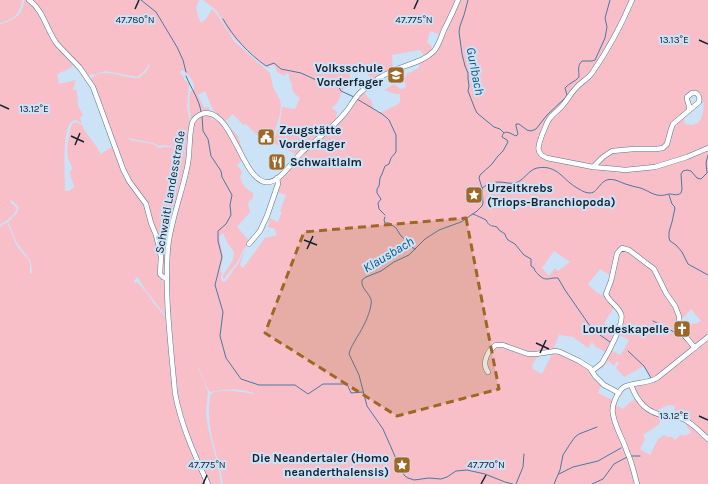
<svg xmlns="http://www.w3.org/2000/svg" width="708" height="484" viewBox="0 0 708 484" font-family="Karla,sans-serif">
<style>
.green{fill:#f8bfc9;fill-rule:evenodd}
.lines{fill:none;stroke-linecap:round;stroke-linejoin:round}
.stream{stroke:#4979a2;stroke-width:1}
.minor-casing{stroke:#557897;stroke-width:5.5}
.minor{stroke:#fff;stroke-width:4.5}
.marked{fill:#9f6724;fill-opacity:0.2;stroke:#9f6724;stroke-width:3;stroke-dasharray:8 5;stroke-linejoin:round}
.ticks{fill:none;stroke:#14222f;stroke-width:1.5}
.labels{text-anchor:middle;stroke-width:4;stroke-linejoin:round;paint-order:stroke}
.poi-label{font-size:12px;font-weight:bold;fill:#14222f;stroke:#cce2f7;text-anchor:end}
.street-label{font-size:12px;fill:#14222f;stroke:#cce2f7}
.water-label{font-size:13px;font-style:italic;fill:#0c5486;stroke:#cce2f7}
.ticks-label{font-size:10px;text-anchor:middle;fill:#14222f;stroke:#cce2f7;stroke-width:4;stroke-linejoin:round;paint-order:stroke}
</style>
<rect width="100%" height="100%" fill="#cce2f7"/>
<!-- green -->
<g class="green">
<path d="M 0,0 L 22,0 L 22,1 C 19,16 13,19 0,23 Z"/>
<path d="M 24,0 C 37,0 45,30 52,40 C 58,48 67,56 74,63 L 71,68 L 57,74 L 59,84 L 76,80 L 73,89 L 77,91 L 78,106 L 83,115 L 80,118 L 82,123 L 75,120 C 73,121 72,121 70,123 C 62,135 65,176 65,191 L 69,191 L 74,187 C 73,181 70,177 70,171 L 72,170 C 72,164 69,162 68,158 C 66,148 69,134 72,124 L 76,122 L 82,125 C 85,132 89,136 93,142 C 96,145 98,150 101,154 L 113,146 L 121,170 L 143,202 L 155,236 L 159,255 L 158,274 L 159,277 L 165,283 L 166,316 C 158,307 152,297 144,288 C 142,284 140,280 137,277 L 134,281 L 134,283 L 137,282 L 147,293 L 155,305 L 163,314 L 168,321 L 174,393 L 206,484 L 0,484 L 0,227 L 7,222 L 16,244 L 19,249 L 28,259 L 30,263 L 30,273 L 32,273 L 31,263 L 30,260 L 17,243 L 8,222 C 12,218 22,211 17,205 C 15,203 13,202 11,200 L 10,202 L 17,208 C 14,217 7,220 0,225 L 0,24 C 14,21 23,15 24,0 Z"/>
<path d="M 31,0 L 199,0 L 196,7 C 197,12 198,18 201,23 L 206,19 L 212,9 L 216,13 L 234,41 L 270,73 L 273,87 L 280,100 L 281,105 L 280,114 L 273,137 L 265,130 L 259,137 L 246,124 L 243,125 L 233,114 L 225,122 L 238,136 L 243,152 L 229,129 L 220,117 L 213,110 L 205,91 L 198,95 L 204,108 L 209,107 L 210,111 L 191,119 C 189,109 189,102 190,92 L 194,89 C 195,80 189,76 183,70 L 181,71 L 180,73 L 184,77 L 184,80 L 189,83 L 187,107 L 190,123 L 188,152 L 173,147 L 164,145 L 159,146 L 153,143 L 128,138 L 130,140 L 153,144 L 159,148 C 169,145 179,150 187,153 L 186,164 L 170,228 L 166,272 L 165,274 L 163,274 L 162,273 L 162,260 L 149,210 L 126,173 L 90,80 C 102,65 123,79 139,78 L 146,72 L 150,65 L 149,64 L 146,69 L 138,77 L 105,71 L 93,75 L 92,74 L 89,76 L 61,47 Z"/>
<polygon points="203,0 457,0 441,35 430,31 427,42 432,47 430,53 425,56 420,50 392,55 393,69 373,81 362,66 350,73 350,76 351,79 342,91 338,102 332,108 337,112 336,121 297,155 273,143 280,123 282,107 295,109 300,98 294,93 292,89 292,84 289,78 289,74 287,73 284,76 277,72 275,65 269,66 269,69 236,40 229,32 217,11"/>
<path d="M 460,0 L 631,0 C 624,21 611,42 598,60 L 600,61 L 610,48 L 633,0 L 708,0 L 708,484 L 223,484 C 219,456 205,429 210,400 C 210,399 210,395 211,394 C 217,388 245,392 253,394 L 254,393 C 238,388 226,389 210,392 L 206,386 L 199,368 L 198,367 L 208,392 L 206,412 L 208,428 L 218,466 L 221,484 L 209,484 C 196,454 183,425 177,393 L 169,293 L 170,246 L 173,229 L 189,164 L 194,125 L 197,119 L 201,116 L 206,115 L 210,116 L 212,120 L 214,120 L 212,116 C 225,124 237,146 243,160 L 237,165 L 242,172 L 240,176 C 242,185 245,188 253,193 L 253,198 L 249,201 L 248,204 L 250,212 C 246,218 241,221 237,227 L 250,242 L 243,250 L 239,259 L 236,264 L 229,272 L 224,279 L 223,277 L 223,275 L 233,260 L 234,254 L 233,250 L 228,244 L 223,233 L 219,237 L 223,256 L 220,272 L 222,273 L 221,278 L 222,281 L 224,282 L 227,280 L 233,270 L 238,264 L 245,249 L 240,265 L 243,268 L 265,238 L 277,235 L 274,228 L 270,228 L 268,226 L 270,222 L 268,219 L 269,218 L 278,222 L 282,212 L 280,211 L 286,195 L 277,192 L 280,182 L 279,180 L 289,171 L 303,153 L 334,127 L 346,114 L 358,97 L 364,91 L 368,98 L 371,100 L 373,107 L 376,112 L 382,112 L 398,104 L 400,102 L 400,94 L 395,94 L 384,90 L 394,84 L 401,89 L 405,88 L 406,85 L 403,78 L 407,76 L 406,74 L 419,68 L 419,62 L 428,57 L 440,44 ZM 694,91 L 699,94 L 701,103 L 704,102 C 703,116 702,128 685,124 L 684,120 L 682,118 L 673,126 L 668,144 L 666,148 L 663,149 L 653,150 L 633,150 L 613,152 L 607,154 L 593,168 L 550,159 L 547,157 L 592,166 C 597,161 602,155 609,152 C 617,147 636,146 645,147 C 651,147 658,149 663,147 C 669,144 668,132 670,127 C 673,120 682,115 688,110 L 689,108 C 686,100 683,94 694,91 ZM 554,251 L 570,262 L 558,271 L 555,268 L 549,276 L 542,268 ZM 600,269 L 611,276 L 613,279 L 610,291 L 606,292 L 606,296 C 598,295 593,289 588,284 ZM 615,306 C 625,316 622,321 617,333 L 615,330 L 604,323 ZM 691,309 L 701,321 L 695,324 L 693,323 L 683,333 L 680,330 L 679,322 ZM 617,334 L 629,340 L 625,348 L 620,355 C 615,353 613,350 610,348 ZM 559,335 L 573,337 L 588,348 L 592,342 L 596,347 L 607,353 L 605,358 L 599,366 L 602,369 L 608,361 L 614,366 L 617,361 L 619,363 L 616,368 L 624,377 L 644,366 L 653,380 L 631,385 L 637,397 L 628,404 L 623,409 L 614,404 L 615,401 L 598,393 L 602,383 C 600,381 597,379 595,376 C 593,374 593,370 590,368 C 583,362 561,351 552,352 ZM 552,352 L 552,354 L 542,374 L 533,369 L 532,366 L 536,358 L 539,357 L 541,353 ZM 668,405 L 675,406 L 674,417 L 680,418 L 688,422 L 686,425 L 691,432 C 689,435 684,436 681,435 L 675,440 L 672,437 L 668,437 L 664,435 L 658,439 L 650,455 L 640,449 L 645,439 L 643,435 L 658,425 L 664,416 L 653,412 Z"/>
</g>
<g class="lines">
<!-- stream -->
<g class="stream">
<polyline points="141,0 156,12 177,47 183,60 186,72"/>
<polyline points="468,0 464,15 460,26 459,32 462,54 465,66 468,73 468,79 469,86 468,91 475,109 477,113 494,127 500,129 504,133"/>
<path d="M 223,19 C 234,38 248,53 266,66 L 274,63 L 281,69 L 301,73 L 314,79 L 337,84 L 341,91 L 354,97"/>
<path d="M 186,76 C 191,88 200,101 201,112"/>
<polyline points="357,99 382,114 387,118 389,120 396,135 396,152 391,158 389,164 385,166 382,174 380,178 379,186 377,189 377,193 381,199 378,203 379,209 385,215"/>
<polyline points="202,115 203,131 208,139 211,156 221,171 222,177 232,195 230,205 231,215 226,224 218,231 218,241 222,257 215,285 223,312 220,336 226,358 241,379 259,385 295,385 308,394 323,384 347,384 351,393 363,392"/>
<path d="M 482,188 L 479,178 L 480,175 L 492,164 L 498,156 L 503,151 L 508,142 L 507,140 L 502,137 C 504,128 511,134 516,136 L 518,134 L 516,126 L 516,124 L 519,124 L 527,130 L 531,131 L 536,129 L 547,115 L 565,98 L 567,95 L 565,88 C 569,83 575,82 579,77 C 579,70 577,66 582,61 L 592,61 L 595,60 L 605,38 L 607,27 L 605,18 L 610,0"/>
<polyline points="669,195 672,204 674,206 675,208 672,222 669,232 669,238 670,241 676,245 682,252 688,264 708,275"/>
<path d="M 473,214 C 478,216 482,218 486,220 C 490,227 490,225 497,227 L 499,230 L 505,234 L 506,237 L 508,240 L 515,244 L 524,255 L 531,259 L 531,266 L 534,268 C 535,272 537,273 540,276 C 546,282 551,277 558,278 L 565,290 L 590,326 L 600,335 L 610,342"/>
<polyline points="385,217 384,220 385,223 389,223 396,228 401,236 407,241 408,245 415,249"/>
<polyline points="653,321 680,335 686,341"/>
<polyline points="628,351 644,366 651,378"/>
<polyline points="630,456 640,456"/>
<polyline points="559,474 573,467 598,461 621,448"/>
<path d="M 513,484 L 505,482 L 485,474 L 467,470 L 456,471 L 447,477 L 441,479 L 429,478 L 414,480 L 408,478 L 405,476 L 399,467 L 394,454 L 383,429 L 367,406 L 359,375 L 349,354 C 350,348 354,343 357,337 C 363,328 369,316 371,305 C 374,295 360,290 362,280 L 366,277 L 381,271 L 394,262 L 409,255 L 425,239 L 439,230 L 461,222 L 477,211 L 482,206 L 483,203 L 482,188 C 488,184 493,182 499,182 C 505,182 509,184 515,183 C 524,181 528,170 537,168 C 558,164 563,181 579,189 C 582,191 586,193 590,193 C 599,193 600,176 615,180 C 619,181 624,184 629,185 C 634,187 639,187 643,189 C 648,191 652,194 657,195 C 662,196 665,195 669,194 C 674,194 677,196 681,193 L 682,189 L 681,174 L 683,171 L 687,170 L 691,171 L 697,178 L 701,179 L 707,173 L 706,163 L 708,155"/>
<polyline points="516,484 523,467 524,454"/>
<polyline points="554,484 560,470 563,455 570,444 575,437 579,434 597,427"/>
<polyline points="592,484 603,479 614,464 627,457"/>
</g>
<!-- minor casing -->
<g class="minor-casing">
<g id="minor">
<path d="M 29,0 C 44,11 46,29 57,44 L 80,68 L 93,87 L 123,169 L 129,181 L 146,204 L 151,223 L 156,235 L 159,247 L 161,257 L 160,274 L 163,277 L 167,279"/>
<path d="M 632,0 C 621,26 608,50 592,73 C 588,79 581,82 576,88 C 571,93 568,99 563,105 C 559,110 554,113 550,118 C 546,123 545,129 542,135 C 539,144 534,153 547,158 L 593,167 L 616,169 L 625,170 L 655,167 L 687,157 L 708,148"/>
<path d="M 593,167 L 603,157 L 612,151 L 634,149 L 656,149 L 663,148 L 667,144 L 671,129 L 673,124 L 699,102 C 700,99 699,95 696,93 L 692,93 L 687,97 C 686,102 691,105 689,110"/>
<polyline points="249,244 260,231 267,216 278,184 277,178"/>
<path d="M 592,371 C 596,368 599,366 602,363 C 607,355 625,322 621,314 C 618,306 609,302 606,294 L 611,281 L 617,254 L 619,251 L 622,248 L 629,250 L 654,269 L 666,293 L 675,306 L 679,316 L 680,330 L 695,348"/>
<path d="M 488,372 C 481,363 488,350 496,345 L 503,345 L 528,354 L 536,354 L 556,351 L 560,352 L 579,361 L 590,368 L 595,376 L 604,385 L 619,393"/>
<path d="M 631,385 C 638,403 647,413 666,416 C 671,417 676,416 681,418 C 692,422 700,432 708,439"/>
<path d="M 208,484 C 194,454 181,425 175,393 C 171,346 164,294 168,247 C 171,219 183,191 188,163 C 190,153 189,129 193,121 C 196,116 202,113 207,113 C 233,115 242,177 265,182 C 279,185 293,160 302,152 C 317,139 332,129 344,114 C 351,107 354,97 362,91 C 371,83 382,75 393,71 C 407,64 422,63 434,51 C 439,45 441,37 444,30 C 449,20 454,10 458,0"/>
<path d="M 637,484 C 634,473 632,462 627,452 C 624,441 614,425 613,414 C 611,406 617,392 624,387 C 634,382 647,384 657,378 L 708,337"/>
</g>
</g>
<!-- minor -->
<use href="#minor" class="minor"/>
</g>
<!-- marked area -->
<path class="marked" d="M 466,218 L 499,389 L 397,416 L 265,333 L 304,232 Z"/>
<!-- ticks -->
<path class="ticks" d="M 135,9 L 139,0M 414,9 L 418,0M 699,40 L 708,44M 0,105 L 9,109M 71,136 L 84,142M 75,145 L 80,133M 304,240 L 317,245M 307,249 L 313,236M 536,343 L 549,349M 540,353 L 546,340M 699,416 L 708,420M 203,484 L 207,475M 481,484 L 486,475"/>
<!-- icons -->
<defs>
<g id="school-square" transform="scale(0.9)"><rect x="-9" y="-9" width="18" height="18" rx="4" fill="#9f6724" stroke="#cce2f7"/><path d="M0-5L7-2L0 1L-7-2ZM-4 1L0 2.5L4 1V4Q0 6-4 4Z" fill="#fff"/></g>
<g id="civic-square" transform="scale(0.9)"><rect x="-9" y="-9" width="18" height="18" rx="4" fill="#9f6724" stroke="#cce2f7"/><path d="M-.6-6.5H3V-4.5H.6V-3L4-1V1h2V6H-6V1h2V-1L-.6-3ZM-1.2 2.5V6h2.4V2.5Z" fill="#fff"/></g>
<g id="restaurant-square" transform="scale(0.9)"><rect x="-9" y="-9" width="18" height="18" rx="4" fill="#9f6724" stroke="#cce2f7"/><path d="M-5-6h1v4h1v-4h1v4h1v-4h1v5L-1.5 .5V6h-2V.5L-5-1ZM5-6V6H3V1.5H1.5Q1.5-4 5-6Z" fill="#fff"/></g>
<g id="sight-square" transform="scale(0.9)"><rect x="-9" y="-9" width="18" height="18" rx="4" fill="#9f6724" stroke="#cce2f7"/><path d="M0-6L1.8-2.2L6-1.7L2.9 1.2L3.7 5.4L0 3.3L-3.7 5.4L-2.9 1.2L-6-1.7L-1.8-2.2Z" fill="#fff"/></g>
<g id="church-square" transform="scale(0.9)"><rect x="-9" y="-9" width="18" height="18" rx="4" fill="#9f6724" stroke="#cce2f7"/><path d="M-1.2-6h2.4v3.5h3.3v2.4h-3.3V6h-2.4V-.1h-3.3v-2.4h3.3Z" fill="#fff"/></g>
</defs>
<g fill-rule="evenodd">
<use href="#school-square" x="396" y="75"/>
<use href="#civic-square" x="266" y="137"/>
<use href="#restaurant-square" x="277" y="162"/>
<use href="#sight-square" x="474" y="195"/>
<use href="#church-square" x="682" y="329"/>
<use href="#sight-square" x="402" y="465"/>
</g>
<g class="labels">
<!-- poi labels -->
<g class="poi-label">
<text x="383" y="72">Volksschule<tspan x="383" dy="14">Vorderfager</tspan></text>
<text x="279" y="134" text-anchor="start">Zeugstätte<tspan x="279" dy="14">Vorderfager</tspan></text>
<text x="290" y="166" text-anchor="start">Schwaitlalm</text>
<text x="487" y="192" text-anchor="start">Urzeitkrebs<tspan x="487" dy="14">(Triops-Branchiopoda)</tspan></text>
<text x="669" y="333">Lourdeskapelle</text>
<text x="389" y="462">Die Neandertaler (Homo<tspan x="389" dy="14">neanderthalensis)</tspan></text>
</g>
<!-- street labels -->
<g class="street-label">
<text transform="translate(170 192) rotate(-80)" y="4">Schwaitl Landesstraße</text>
</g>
<!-- water labels -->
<g class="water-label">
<text transform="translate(476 71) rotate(79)" y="5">Gurlbach</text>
<text transform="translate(388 254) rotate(-31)" y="5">Klausbach</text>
</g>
</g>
<g class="ticks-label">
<text x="135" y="23">47.780°N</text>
<text x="414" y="23">47.775°N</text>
<text x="674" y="43">13.13°E</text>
<text x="34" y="112">13.12°E</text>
<text x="674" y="419">13.12°E</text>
<text x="207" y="468">47.775°N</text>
<text x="486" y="468">47.770°N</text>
</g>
</svg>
